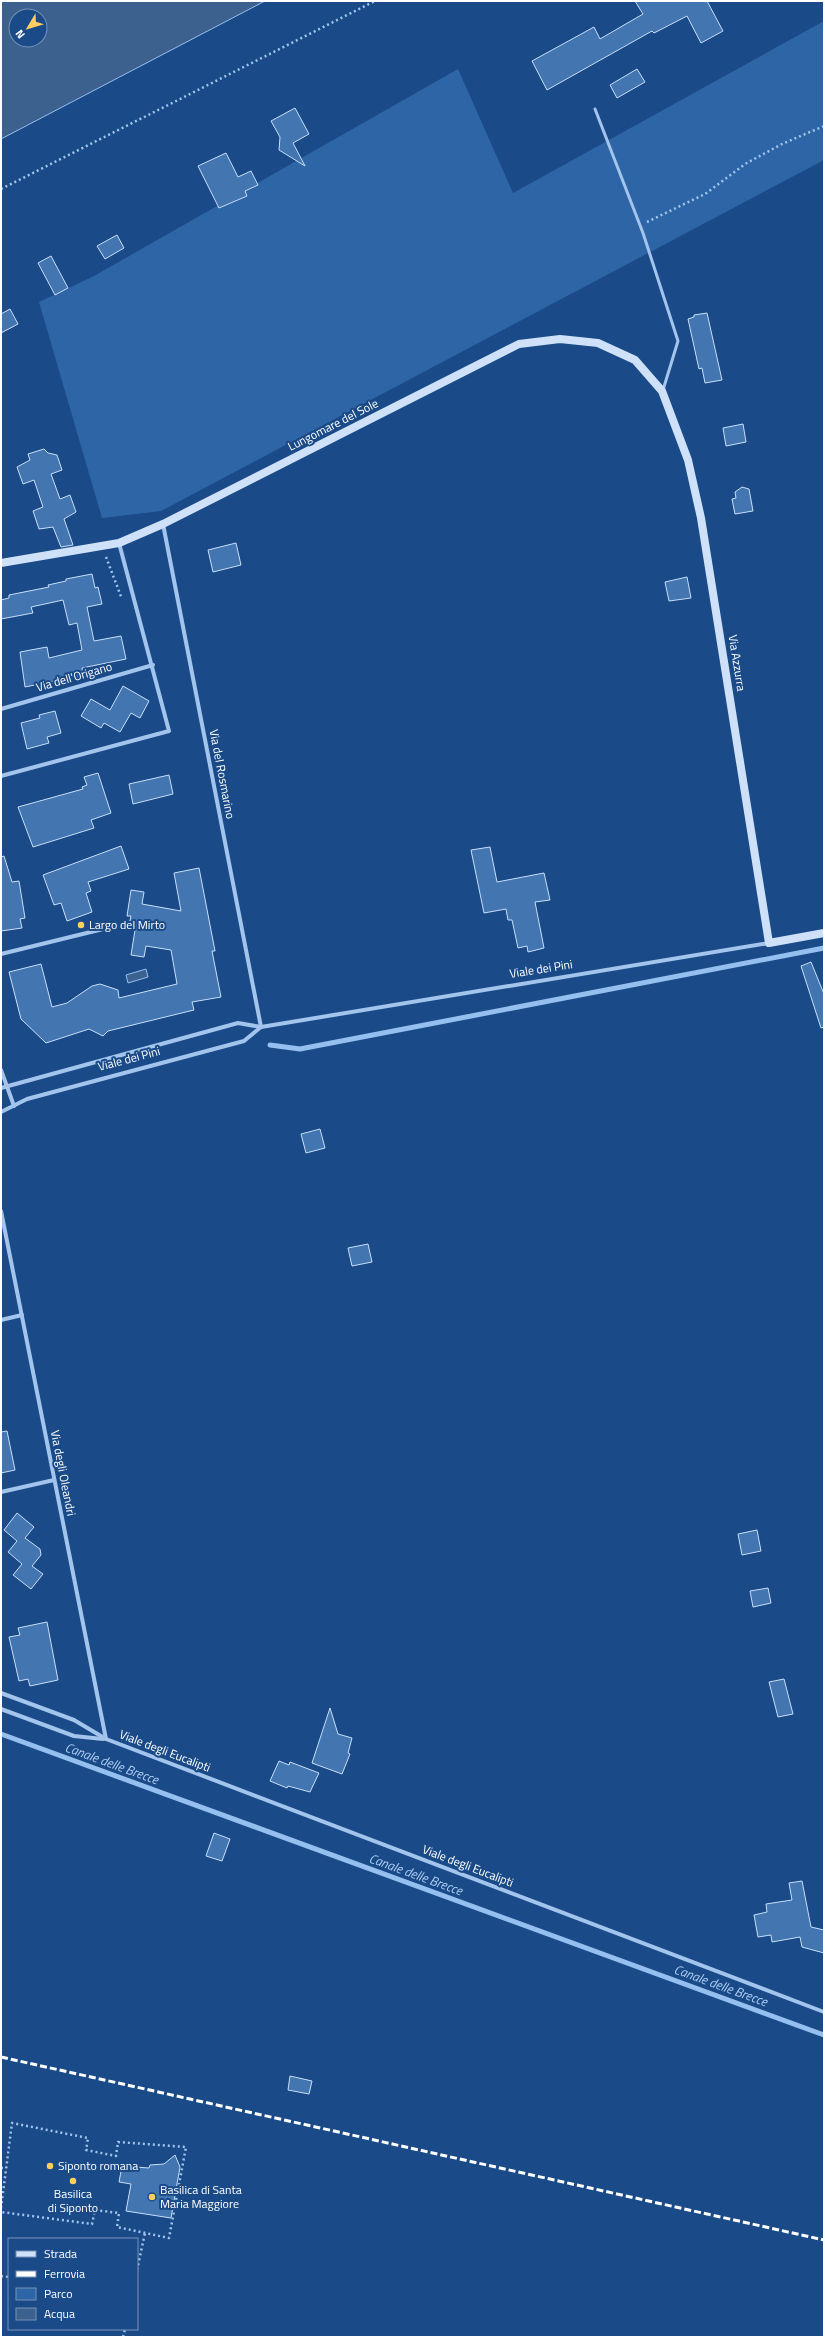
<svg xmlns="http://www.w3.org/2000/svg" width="825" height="2338" viewBox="0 0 825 2338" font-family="'Titillium Web',sans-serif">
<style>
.green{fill:#2d65a6}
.water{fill:#3d618e;stroke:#95bfef;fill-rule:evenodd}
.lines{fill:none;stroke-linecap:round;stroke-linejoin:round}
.stream{stroke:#95bfef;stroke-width:5}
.building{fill:#4375b1;stroke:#c8dff9}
.path{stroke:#a2c4ed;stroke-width:2.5;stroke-dasharray:2 3;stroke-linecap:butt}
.lane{stroke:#a2c4ed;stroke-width:3}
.street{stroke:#a2c4ed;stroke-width:4}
.secondary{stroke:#cfe1f9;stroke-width:8}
.rail{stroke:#fff;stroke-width:3;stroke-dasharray:7 3;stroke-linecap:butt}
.poi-dot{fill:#ffcf5e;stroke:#1a4b88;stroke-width:1.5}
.labels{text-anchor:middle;stroke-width:4;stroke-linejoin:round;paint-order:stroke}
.street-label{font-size:12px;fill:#fff;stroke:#1a4b88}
.poi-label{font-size:12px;fill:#fff;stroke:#1a4b88;text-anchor:start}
.water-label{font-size:13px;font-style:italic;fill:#aecef4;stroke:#1a4b88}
</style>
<rect width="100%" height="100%" fill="#1a4b88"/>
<!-- green -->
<polygon class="green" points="824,21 824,160 161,511 102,518 39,302 94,276 458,69 513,193"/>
<!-- water -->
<g class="water">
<path d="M 1,1 L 265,1 L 1,139 ZM 16,16 L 40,16 L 40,40 L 16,40 Z"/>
<polygon points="146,969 148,977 128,983 126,975"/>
</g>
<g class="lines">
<!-- stream -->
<g class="stream">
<polyline points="270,1045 300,1049 824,948"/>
<polyline points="1,1734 824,2035"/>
</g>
</g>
<!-- building -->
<g class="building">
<polygon points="635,1 707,1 723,31 701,43 687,16 654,33 652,31 547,90 532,61 594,27 600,39 643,14"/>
<polygon points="637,69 645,82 617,98 610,85"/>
<polygon points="295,108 309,134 293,143 305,166 279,150 280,137 271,121"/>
<polygon points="226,153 238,177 251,171 258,185 245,191 247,196 219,208 198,166"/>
<polygon points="117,235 124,248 105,259 97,246"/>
<polygon points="51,256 68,288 55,295 38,263"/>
<polygon points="10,309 18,324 1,333 1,314"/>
<polygon points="707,313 722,380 705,383 702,368 699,369 688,319 694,317 694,315"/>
<polygon points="743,424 746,442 726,446 723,428"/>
<polygon points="44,449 48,453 57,455 62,470 51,474 60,499 70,495 76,512 64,519 73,545 61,547 53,527 39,529 33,511 43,507 34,480 23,484 17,467 30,460 28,454"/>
<polygon points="742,487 749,489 753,511 735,514 732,499 736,498 735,492"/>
<polygon points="236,543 241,565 213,572 208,550"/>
<polygon points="92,574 95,588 98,587 102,604 87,607 94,641 121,636 126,659 82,668 83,675 25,687 20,652 47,647 49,658 82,650 77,623 69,625 63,600 31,607 33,613 1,619 1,600 9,598 9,595 49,587 48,585 66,581 66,579"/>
<polygon points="687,577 691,598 669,601 665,582"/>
<polygon points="123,686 149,701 140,718 131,713 120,732 104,723 101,728 81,716 91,699 110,710"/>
<polygon points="55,711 61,733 47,737 49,743 27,749 21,723 40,718 39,715"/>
<polygon points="98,773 111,813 91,820 94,828 33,847 18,807 83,789 82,787 87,785 84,777"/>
<polygon points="169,775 173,794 133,804 129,784"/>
<polygon points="121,846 129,869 88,882 91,891 86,893 92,912 67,921 61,903 54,905 43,875"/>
<polygon points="490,847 497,882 544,873 550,900 535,902 544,948 528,952 527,946 518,948 512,920 508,920 506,909 484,913 471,850"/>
<polygon points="4,856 12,882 19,881 25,918 20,919 22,928 1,931 1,857"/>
<polygon points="199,868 215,951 212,951 221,997 192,1002 194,1010 108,1031 103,1036 89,1029 46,1043 21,1019 9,972 41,964 52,1007 67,1003 92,986 100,984 118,990 119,998 177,984 171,950 146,946 144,957 131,955 135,930 128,929 131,916 127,916 131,890 144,892 142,904 181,911 174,873"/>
<polygon points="811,962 824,994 824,1027 821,1028 801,966"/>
<polygon points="320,1129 325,1148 306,1153 301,1134"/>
<polygon points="368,1244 372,1262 352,1266 348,1248"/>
<polygon points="7,1431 15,1470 1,1473 1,1432"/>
<polygon points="17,1513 34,1527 25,1538 40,1549 41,1555 32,1566 43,1574 31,1589 13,1575 22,1564 8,1552 17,1541 4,1530"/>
<polygon points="757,1530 761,1551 742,1555 738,1534"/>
<polygon points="768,1588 771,1603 753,1607 750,1591"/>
<polygon points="47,1622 58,1680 30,1686 28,1679 19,1681 9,1637 20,1635 18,1628"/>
<polygon points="784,1679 793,1714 778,1717 769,1682"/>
<polygon points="330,1708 338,1734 352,1738 348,1753 350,1754 342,1774 312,1763"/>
<polygon points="279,1761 289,1765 290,1762 319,1773 310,1792 288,1786 287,1788 270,1781"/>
<polygon points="214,1833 230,1839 222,1861 206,1856"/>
<polygon points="802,1881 811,1927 824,1930 824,1953 802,1947 800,1937 772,1942 771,1935 758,1937 754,1915 767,1912 766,1904 792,1900 789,1883"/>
<polygon points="290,2076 312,2081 309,2094 288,2090"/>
<polygon points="175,2155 180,2167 171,2218 126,2211 131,2184 119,2182 122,2166 149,2168 150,2165 164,2164"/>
</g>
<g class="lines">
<!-- path -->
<g class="path">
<polyline points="1,189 375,1"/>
<polyline points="647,222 705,194 745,164 782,144 824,126"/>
<polyline points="106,557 122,599"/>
<polyline points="1,2168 6,2168"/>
<polyline points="1,2208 12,2123 88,2138 86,2150 116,2156 118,2142 186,2147 169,2238 117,2227 119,2213 95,2210 92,2224 1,2212"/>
<polyline points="137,2270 145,2233"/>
<polyline points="1,2276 9,2277"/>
<polyline points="123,2337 125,2329"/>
</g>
<!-- lane -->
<polyline class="lane" points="595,109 643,233 678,341 663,390"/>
<!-- street -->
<g class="street">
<polyline points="163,524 261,1027"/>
<polyline points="1,709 153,665"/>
<polyline points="1,776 169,731 119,543"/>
<polyline points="1,954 103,929"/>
<polyline points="1,1070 14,1106"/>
<polyline points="1,1088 238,1023 261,1027 769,943"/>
<polyline points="1,1112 27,1099 244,1041 261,1027"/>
<polyline points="1,1211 106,1739"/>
<polyline points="1,1320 22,1315"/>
<polyline points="1,1492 54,1480"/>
<polyline points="1,1693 74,1720 106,1739 824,2012"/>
<polyline points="1,1709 74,1736 103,1739"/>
</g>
<!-- secondary -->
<polyline class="secondary" points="1,563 119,543 163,524 519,344 560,339 598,343 635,360 662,391 688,460 701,518 769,943 824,933"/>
<!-- rail -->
<polyline class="rail" points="1,2057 824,2240"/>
</g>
<!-- markers -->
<g class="poi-dot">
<circle cx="81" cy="925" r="4"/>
<circle cx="50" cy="2166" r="4"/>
<circle cx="73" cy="2181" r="4"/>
<circle cx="152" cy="2197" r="4"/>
</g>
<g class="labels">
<!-- street labels -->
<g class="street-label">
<text transform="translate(333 425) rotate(-27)" y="4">Lungomare del Sole</text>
<text transform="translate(737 663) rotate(81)" y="4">Via Azzurra</text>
<text transform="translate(74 677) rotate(-16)" y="4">Via dell'Origano</text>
<text transform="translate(222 774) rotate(79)" y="4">Via del Rosmarino</text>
<text transform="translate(541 969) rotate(-9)" y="4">Viale dei Pini</text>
<text transform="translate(129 1059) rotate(-15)" y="4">Viale dei Pini</text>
<text transform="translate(63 1473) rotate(79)" y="4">Via degli Oleandri</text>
<text transform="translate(165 1751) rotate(21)" y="4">Viale degli Eucalipti</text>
<text transform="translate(468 1866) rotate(21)" y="4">Viale degli Eucalipti</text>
</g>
<!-- poi labels -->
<g class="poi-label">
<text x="89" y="929">Largo del Mirto</text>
<text x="58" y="2170">Siponto romana</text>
<text x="160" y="2194">Basilica di Santa<tspan x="160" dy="14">Maria Maggiore</tspan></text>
<text x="73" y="2198" text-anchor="middle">Basilica<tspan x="73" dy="14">di Siponto</tspan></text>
</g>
<!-- water labels -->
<g class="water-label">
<text transform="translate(112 1763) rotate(20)" y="5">Canale delle Brecce</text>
<text transform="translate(416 1874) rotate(20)" y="5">Canale delle Brecce</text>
<text transform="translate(721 1985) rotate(20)" y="5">Canale delle Brecce</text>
</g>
</g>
<!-- border -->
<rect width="825" height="2338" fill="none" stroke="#ffffff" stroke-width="4"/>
<!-- legend -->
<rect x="8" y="2238" width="130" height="92" fill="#1a4b88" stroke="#7693b8"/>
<rect x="16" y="2251" width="20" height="6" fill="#cfe1f9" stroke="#7693b8"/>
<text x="44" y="2258" font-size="12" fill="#ffffff">Strada</text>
<rect x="16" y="2271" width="20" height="6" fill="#ffffff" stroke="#7693b8"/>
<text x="44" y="2278" font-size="12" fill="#ffffff">Ferrovia</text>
<rect x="16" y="2288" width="20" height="12" fill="#2d65a6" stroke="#7693b8"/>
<text x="44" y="2298" font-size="12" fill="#ffffff">Parco</text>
<rect x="16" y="2308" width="20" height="12" fill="#3d618e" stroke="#7693b8"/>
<text x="44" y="2318" font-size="12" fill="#ffffff">Acqua</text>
<!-- north arrow -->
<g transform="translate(28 28) rotate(232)"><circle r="19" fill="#1a4b88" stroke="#7693b8"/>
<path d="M0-3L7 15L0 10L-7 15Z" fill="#ffcf5e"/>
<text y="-6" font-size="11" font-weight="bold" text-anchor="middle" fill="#ffffff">N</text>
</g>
</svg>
